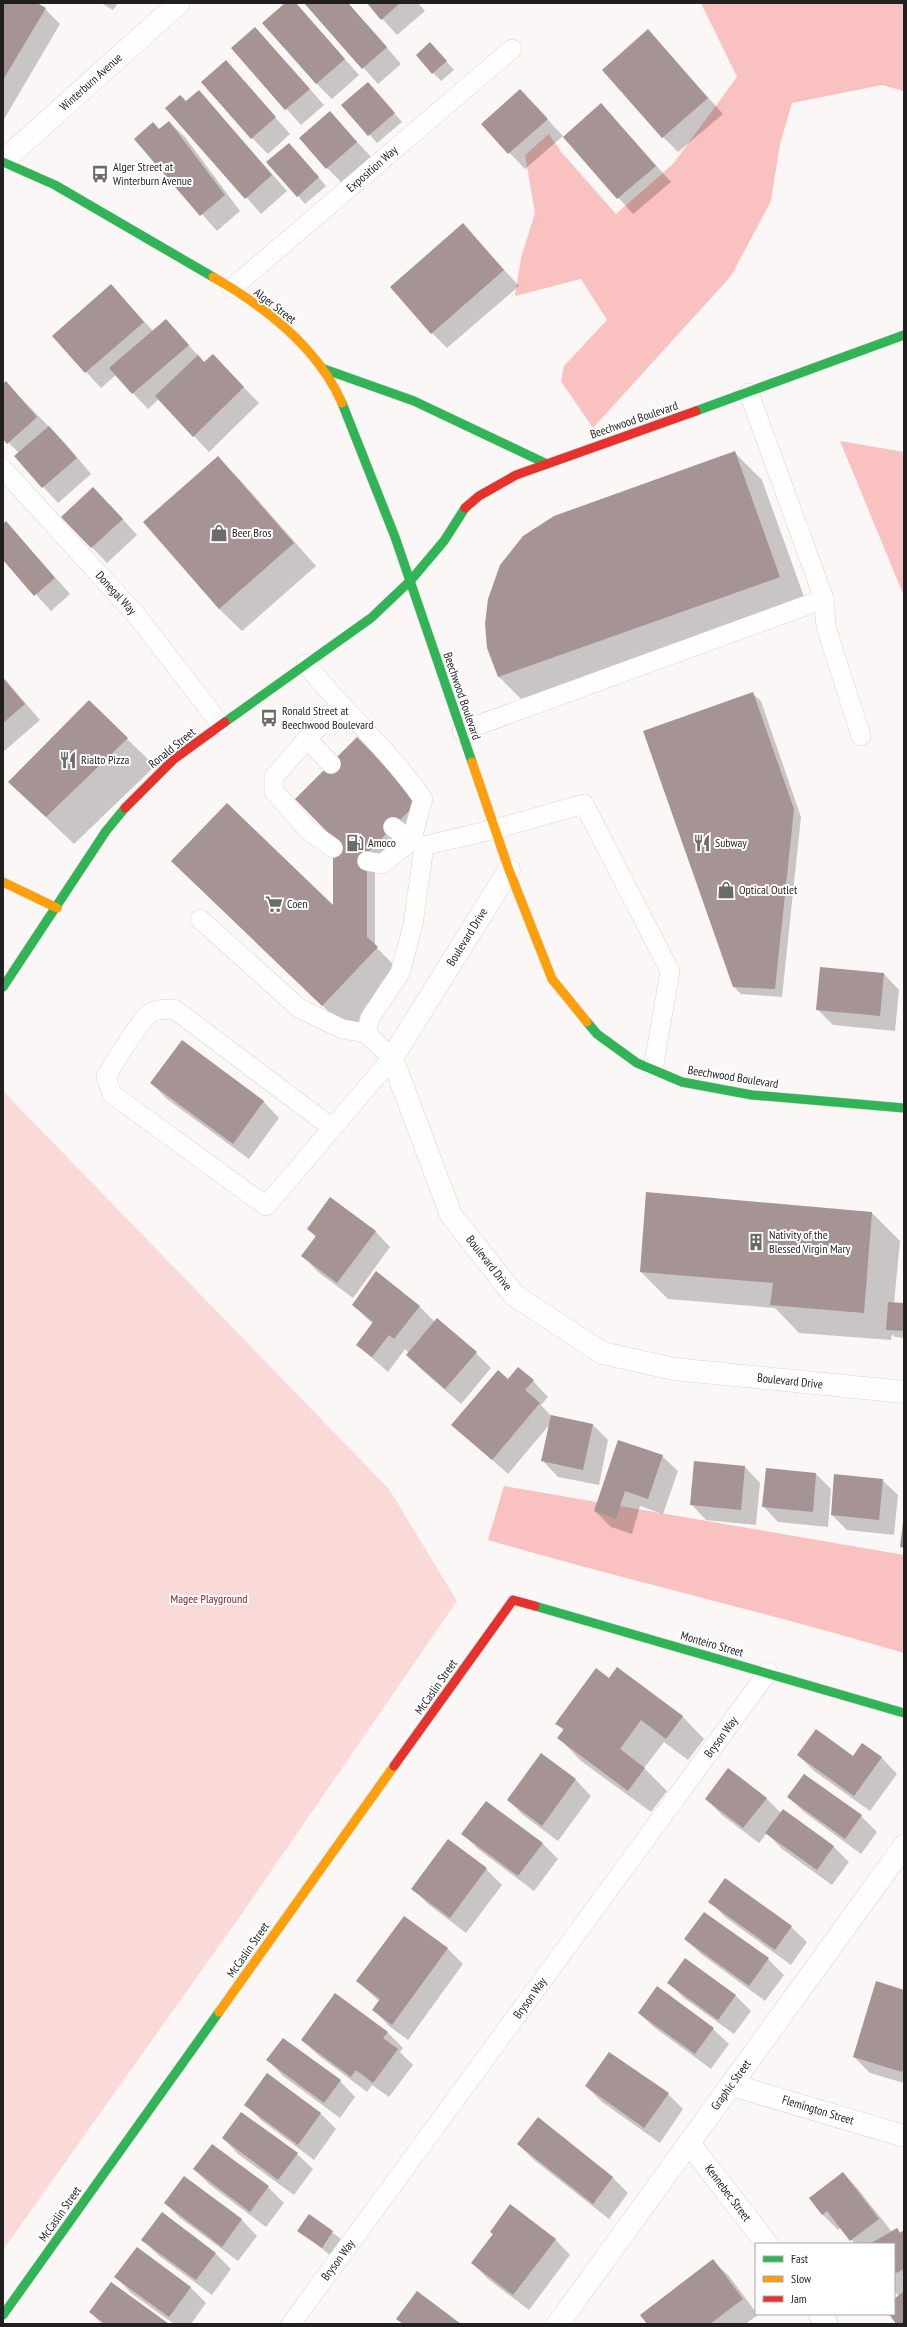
<svg xmlns="http://www.w3.org/2000/svg" width="907" height="2327" viewBox="0 0 907 2327" font-family="'PT Sans Narrow',sans-serif">
<style>
.green{fill:#fadad8}
.forest{fill:#f9c1bf}
.shadow{fill:#0003}
.building{fill:#a69494}
.lines{fill:none;stroke-linecap:round;stroke-linejoin:round}
.lane-casing{stroke:#d7d4d3;stroke-width:20}
.street-casing{stroke:#d7d4d3;stroke-width:23}
.fast-casing{stroke:#d7d4d3;stroke-width:10}
.slow-casing{stroke:#d7d4d3;stroke-width:10}
.jam-casing{stroke:#d7d4d3;stroke-width:10}
.lane{stroke:#fefefe;stroke-width:19}
.street{stroke:#fefefe;stroke-width:22}
.fast{stroke:#30b455;stroke-width:9}
.slow{stroke:#ff9f0a;stroke-width:9}
.jam{stroke:#e5322d;stroke-width:9}
.labels{text-anchor:middle;stroke-width:4;stroke-linejoin:round;paint-order:stroke}
.street-label{font-size:12px;fill:#211f1f;stroke:#fff}
.poi-label{font-size:12px;fill:#211f1f;stroke:#fff;text-anchor:start}
.park-label{font-size:12px;fill:#8d1a25;stroke:#fff}
</style>
<rect width="100%" height="100%" fill="#fbf7f6"/>
<!-- green -->
<polygon class="green" points="3,1091 389,1489 457,1601 241,1915 3,2250"/>
<!-- forest -->
<g class="forest">
<polygon points="701,3 904,3 904,91 882,85 792,103 780,144 771,201 731,276 593,428 561,381 564,366 607,320 581,279 515,296 521,258 535,213 525,155 549,134 562,153 616,214 673,164 737,77"/>
<polygon points="840,441 904,452 904,596"/>
<path d="M 504,1486 L 904,1555 L 904,1653 C 766,1612 626,1580 488,1540 Z"/>
</g>
<!-- shadow -->
<g class="shadow">
<polygon points="3,3 35,3 45,9 60,24 3,121"/>
<polygon points="101,3 118,3 113,10"/>
<polygon points="287,3 295,3 359,75 332,99 316,83"/>
<polygon points="305,3 348,3 401,64 378,84"/>
<polygon points="368,3 418,3 425,11 397,35"/>
<polygon points="255,28 324,105 301,125 232,48"/>
<polygon points="648,31 723,114 678,152 663,137"/>
<polygon points="438,52 454,70 441,81 417,55"/>
<polygon points="226,62 290,134 268,154 252,138"/>
<polygon points="520,90 563,136 525,169 482,124"/>
<polygon points="199,91 287,191 261,214 167,108 186,103"/>
<polygon points="375,91 402,122 377,143 343,105"/>
<polygon points="601,104 671,182 633,214 564,137"/>
<polygon points="330,112 372,158 342,183 327,168"/>
<polygon points="169,122 185,137 240,211 217,231 135,139 159,130"/>
<polygon points="297,152 326,186 305,204 298,196"/>
<polygon points="463,225 519,286 447,348 432,333"/>
<polygon points="111,285 153,331 166,320 204,362 228,371 259,403 209,452 159,399 148,409 116,375 101,388 53,336"/>
<polygon points="6,383 65,443 91,474 58,503 15,456 19,453 3,437 3,385"/>
<polygon points="735,453 762,480 807,605 527,705 499,677 488,648"/>
<polygon points="218,458 240,480 316,566 242,631 219,609 145,522"/>
<polygon points="109,504 137,535 107,563 63,517"/>
<polygon points="6,522 70,594 51,611 3,558 3,525"/>
<polygon points="3,677 40,720 3,752"/>
<polygon points="753,694 761,701 801,817 782,997 741,994 733,986"/>
<polygon points="127,739 155,766 74,844 9,782"/>
<polygon points="296,799 427,808 375,861 375,946 405,976 350,1032 172,861 334,907 334,837"/>
<polygon points="884,974 899,990 895,1031 833,1025 817,1009"/>
<polygon points="182,1042 264,1102 279,1118 249,1159 167,1099 151,1083"/>
<polygon points="647,1193 872,1213 900,1241 894,1304 904,1304 904,1338 895,1337 892,1334 891,1340 799,1333 775,1308 668,1299 641,1272"/>
<polygon points="308,1229 375,1231 390,1247 353,1298 318,1272 303,1256 316,1237"/>
<polygon points="376,1273 420,1307 435,1322 476,1353 491,1368 461,1404 423,1371 407,1355 409,1353 405,1349 388,1372 357,1345 373,1324 353,1305"/>
<polygon points="508,1380 533,1381 548,1397 541,1405 552,1417 593,1425 608,1440 599,1485 558,1477 543,1461 550,1424 508,1474 453,1425"/>
<polygon points="662,1456 678,1471 663,1514 640,1506 632,1534 611,1527 595,1511"/>
<polygon points="745,1467 760,1483 756,1525 706,1520 691,1504"/>
<polygon points="816,1474 831,1489 828,1527 778,1522 763,1506"/>
<polygon points="882,1480 898,1495 894,1535 847,1530 832,1515"/>
<polygon points="609,1680 682,1716 704,1739 688,1760 664,1742 644,1768 667,1791 651,1812 581,1761 559,1738 564,1731 556,1723"/>
<polygon points="862,1744 882,1758 897,1774 870,1811 814,1771 798,1755 853,1757"/>
<polygon points="541,1755 576,1780 591,1796 558,1841 523,1815 508,1800"/>
<polygon points="804,1775 861,1816 877,1832 861,1854 804,1812 788,1797"/>
<polygon points="766,1798 781,1813 783,1810 834,1847 849,1862 832,1885 782,1849 767,1833 759,1843 722,1815 706,1799"/>
<polygon points="463,1834 542,1843 558,1859 534,1891 478,1849"/>
<polygon points="486,1869 502,1885 466,1933 428,1904 413,1889"/>
<polygon points="710,1901 791,1927 807,1942 791,1965 725,1917"/>
<polygon points="704,1913 768,1959 784,1975 765,2001 701,1954 685,1939"/>
<polygon points="404,1917 448,1949 463,1964 408,2040 389,2026 374,2010 380,2002 357,1981"/>
<polygon points="669,1983 735,1995 751,2011 734,2034 684,1998"/>
<polygon points="904,1991 904,2083 870,2073 854,2057"/>
<polygon points="639,2013 713,2029 729,2044 711,2069 655,2028"/>
<polygon points="387,2032 403,2048 400,2052 413,2065 389,2097 372,2085 367,2092 318,2055 302,2040"/>
<polygon points="268,2060 340,2081 355,2097 340,2118 283,2076"/>
<polygon points="268,2074 321,2114 336,2129 314,2160 261,2120 246,2105"/>
<polygon points="586,2086 668,2094 683,2109 660,2143 602,2102"/>
<polygon points="538,2119 613,2178 628,2193 609,2219 534,2160 518,2144"/>
<polygon points="223,2138 297,2154 313,2169 294,2195 238,2154"/>
<polygon points="212,2145 268,2187 284,2203 266,2227 210,2185 194,2169"/>
<polygon points="843,2173 858,2189 892,2232 897,2229 901,2233 904,2232 904,2324 898,2324 890,2314 894,2314 894,2300 899,2296 894,2291 894,2244 855,2244 841,2227 838,2230 822,2214"/>
<polygon points="184,2177 242,2220 257,2236 238,2261 180,2218 165,2203"/>
<polygon points="309,2215 341,2239 330,2255 299,2231"/>
<polygon points="555,2239 570,2255 529,2310 488,2279 472,2263"/>
<polygon points="143,2240 216,2254 231,2269 212,2295 158,2255"/>
<polygon points="137,2248 191,2288 206,2303 191,2324 174,2324 131,2293 116,2277"/>
<polygon points="713,2261 729,2276 758,2315 745,2324 649,2324"/>
<polygon points="90,2312 167,2324 102,2324"/>
</g>
<!-- building -->
<g class="building">
<polygon points="3,3 37,3 46,8 3,80"/>
<polygon points="285,3 296,3 345,59 316,84 262,23"/>
<polygon points="304,3 348,3 387,47 362,69"/>
<polygon points="367,3 400,3 381,20"/>
<polygon points="255,27 310,89 285,110 231,48"/>
<polygon points="648,29 708,98 662,138 602,70"/>
<polygon points="430,42 447,61 432,74 416,55"/>
<polygon points="226,60 276,117 251,139 201,82"/>
<polygon points="368,82 395,113 368,136 341,105"/>
<polygon points="520,89 548,119 508,154 481,124"/>
<polygon points="199,90 272,175 245,199 165,108 180,95 186,101"/>
<polygon points="601,103 656,166 617,199 563,137"/>
<polygon points="330,111 357,142 326,169 299,138"/>
<polygon points="169,121 225,195 200,216 134,139 153,122 159,129"/>
<polygon points="289,143 319,177 297,197 266,162"/>
<polygon points="463,223 504,270 431,334 390,287"/>
<polygon points="111,284 144,322 85,373 52,336"/>
<polygon points="166,319 189,345 132,394 109,368"/>
<polygon points="213,354 244,387 193,437 155,396 198,355 204,362"/>
<polygon points="6,381 37,417 7,444 3,439 3,384"/>
<polygon points="49,426 77,458 42,488 14,456"/>
<polygon points="735,451 780,577 498,677 487,648 485,624 488,599 500,565 523,536 554,516"/>
<polygon points="218,456 294,543 219,609 143,522"/>
<polygon points="93,487 123,519 91,548 61,517"/>
<polygon points="6,521 55,578 34,596 3,560 3,524"/>
<polygon points="3,678 25,704 3,723"/>
<polygon points="753,692 794,809 775,989 733,987 643,731"/>
<polygon points="89,700 128,738 46,817 8,782"/>
<polygon points="357,737 420,800 367,853 367,937 378,947 322,1006 171,861 227,803 333,905 333,838 295,799"/>
<polygon points="820,967 884,973 880,1016 816,1010"/>
<polygon points="182,1040 264,1101 233,1144 150,1083"/>
<polygon points="646,1192 872,1212 864,1313 770,1305 773,1283 640,1272"/>
<polygon points="330,1197 376,1231 337,1283 301,1256 316,1236 307,1229"/>
<polygon points="376,1271 420,1306 394,1339 389,1335 372,1357 356,1345 373,1322 352,1305"/>
<polygon points="888,1302 904,1303 904,1331 886,1330"/>
<polygon points="437,1318 477,1352 445,1389 406,1355"/>
<polygon points="518,1367 534,1380 525,1390 540,1403 492,1460 451,1425 498,1370 508,1379"/>
<polygon points="551,1415 593,1424 583,1470 541,1461"/>
<polygon points="618,1440 663,1455 648,1499 625,1491 616,1519 594,1511"/>
<polygon points="694,1461 745,1466 741,1510 690,1505"/>
<polygon points="766,1468 816,1473 813,1512 762,1507"/>
<polygon points="834,1474 883,1479 879,1520 831,1515"/>
<polygon points="903,1522 904,1522 904,1548 900,1547"/>
<polygon points="617,1667 683,1716 666,1739 641,1720 620,1749 645,1768 628,1791 557,1738 564,1729 555,1724 596,1668 609,1678"/>
<polygon points="816,1729 853,1756 862,1743 882,1757 854,1796 797,1755"/>
<polygon points="541,1753 576,1779 542,1826 507,1800"/>
<polygon points="728,1768 767,1798 743,1828 705,1799"/>
<polygon points="804,1774 862,1815 845,1839 787,1797"/>
<polygon points="486,1801 543,1843 518,1876 461,1834"/>
<polygon points="783,1809 834,1846 817,1870 765,1833"/>
<polygon points="448,1839 487,1868 450,1918 411,1889"/>
<polygon points="725,1878 792,1926 775,1950 708,1902"/>
<polygon points="704,1912 769,1958 749,1986 684,1939"/>
<polygon points="404,1916 448,1948 392,2025 372,2010 380,1999 356,1981"/>
<polygon points="685,1958 736,1995 718,2020 667,1983"/>
<polygon points="876,1981 904,1990 904,2065 902,2072 853,2057"/>
<polygon points="657,1986 714,2028 695,2054 638,2013"/>
<polygon points="335,1993 388,2032 383,2038 398,2049 373,2083 356,2070 351,2077 301,2040"/>
<polygon points="283,2038 341,2080 324,2103 266,2060"/>
<polygon points="609,2052 669,2093 644,2128 585,2086"/>
<polygon points="267,2073 321,2113 298,2145 244,2105"/>
<polygon points="241,2112 298,2153 278,2180 222,2138"/>
<polygon points="538,2117 613,2177 593,2204 517,2144"/>
<polygon points="212,2144 269,2186 250,2212 193,2169"/>
<polygon points="843,2172 879,2219 850,2241 827,2211 822,2215 809,2198"/>
<polygon points="184,2176 242,2219 222,2247 164,2203"/>
<polygon points="510,2204 556,2239 513,2295 471,2263 493,2234 490,2232"/>
<polygon points="162,2212 216,2253 196,2280 141,2240"/>
<polygon points="309,2214 333,2231 322,2248 297,2231"/>
<polygon points="897,2228 900,2233 904,2230 904,2269 894,2274 894,2244 870,2244"/>
<polygon points="137,2247 191,2287 169,2317 114,2277"/>
<polygon points="713,2259 743,2299 710,2324 647,2324 640,2315"/>
<polygon points="111,2282 169,2324 105,2324 89,2312"/>
<polygon points="417,2291 461,2324 403,2324 396,2319"/>
<polygon points="904,2291 904,2324 896,2324 889,2314 894,2314 894,2299"/>
</g>
<g class="lines">
<!-- lane casing -->
<g class="lane-casing">
<g id="lane">
<polyline points="232,288 512,49"/>
<polyline points="749,393 824,599 826,627 861,736"/>
<polyline points="3,469 137,616 221,725"/>
<path d="M 306,664 C 343,711 389,750 423,799 L 411,841 L 424,846 L 495,829 L 584,804 L 670,971 L 653,1069"/>
<polyline points="462,731 824,599"/>
<polyline points="307,739 331,764"/>
<polyline points="333,848 308,830 274,791 274,777 307,739 340,705"/>
<polyline points="367,861 382,864 411,841 393,827"/>
<polyline points="200,919 299,1008 342,1029 366,1033"/>
<path d="M 331,1127 L 174,1009 C 166,1009 157,1009 150,1013 C 141,1019 112,1066 106,1077 L 112,1094 L 266,1206 L 392,1058 L 366,1033 L 370,1018 L 400,973 L 413,925 L 424,846"/>
<polyline points="291,2324 768,1672"/>
</g>
</g>
<!-- street casing -->
<g class="street-casing">
<g id="street">
<polyline points="3,161 179,3"/>
<polyline points="509,870 392,1058 451,1215 514,1295 602,1353 674,1369 904,1392"/>
<polyline points="732,2085 904,2136"/>
<polyline points="689,2143 767,2244"/>
<polyline points="819,2314 827,2324"/>
<polyline points="558,2324 904,1846"/>
</g>
</g>
<!-- fast casing -->
<g class="fast-casing">
<g id="fast">
<polyline points="3,162 55,185 213,277"/>
<polyline points="324,369 414,401 547,464"/>
<polyline points="342,403 395,537 472,762"/>
<polyline points="696,411 904,335"/>
<polyline points="225,722 371,618 411,580 444,541 465,508"/>
<polyline points="3,987 106,831 125,808"/>
<polyline points="587,1022 597,1034 637,1063 682,1082 752,1095 904,1108"/>
<polyline points="535,1606 904,1713"/>
<polyline points="3,2315 219,2012"/>
</g>
</g>
<!-- slow casing -->
<g class="slow-casing">
<g id="slow">
<path d="M 213,277 C 264,306 318,348 342,403"/>
<polyline points="472,762 509,870 552,979 587,1022"/>
<polyline points="3,882 57,908"/>
<polyline points="219,2012 394,1766"/>
</g>
</g>
<!-- jam casing -->
<g class="jam-casing">
<g id="jam">
<polyline points="465,508 479,496 516,475 696,411"/>
<polyline points="125,808 174,759 225,722"/>
<polyline points="394,1766 513,1600 535,1606"/>
</g>
</g>
<!-- lane -->
<use href="#lane" class="lane"/>
<!-- street -->
<use href="#street" class="street"/>
<!-- fast -->
<use href="#fast" class="fast"/>
<!-- slow -->
<use href="#slow" class="slow"/>
<!-- jam -->
<use href="#jam" class="jam"/>
</g>
<!-- icons -->
<defs>
<g id="bus-bare" transform="scale(1.38)"><path d="M-5-6H5V4H4V6H2V4H-2V6H-4V4H-5ZM-3.5-4V0h7V-4ZM-3.5 1.2v1.5H-2V1.2ZM2 1.2v1.5H3.5V1.2Z" fill="#6d6b6a" stroke="#fff" stroke-width="2.5" paint-order="stroke"/></g>
<g id="shop-bare" transform="scale(1.38)"><path d="M-5-2.5h2.3a2.7 3.5 0 0 1 5.4 0H5L5.5 6h-11ZM-1.5-2.5h3a1.5 2.3 0 0 0-3 0Z" fill="#6d6b6a" stroke="#fff" stroke-width="2.5" paint-order="stroke"/></g>
<g id="restaurant-bare" transform="scale(1.38)"><path d="M-5-6h1v4h1v-4h1v4h1v-4h1v5L-1.5 .5V6h-2V.5L-5-1ZM5-6V6H3V1.5H1.5Q1.5-4 5-6Z" fill="#6d6b6a" stroke="#fff" stroke-width="2.5" paint-order="stroke"/></g>
<g id="fuel-bare" transform="scale(1.38)"><path d="M-5.5-6h7V0h2V4h1.3V-2.5L3-4.5l.8-.8L6-3V5H2.5V1h-1V6h-7ZM-4.2-4.7v3.2H.2V-4.7Z" fill="#6d6b6a" stroke="#fff" stroke-width="2.5" paint-order="stroke"/></g>
<g id="supermarket-bare" transform="scale(1.38)"><path d="M-6-5.5h2.5l.6 2H6L4.5 2H-2.5L-4.4-4H-6ZM-1.5 3.2a1.3 1.3 0 1 0 .1 0ZM3 3.2a1.3 1.3 0 1 0 .1 0Z" fill="#6d6b6a" stroke="#fff" stroke-width="2.5" paint-order="stroke"/></g>
<g id="building-bare" transform="scale(1.38)"><path d="M-4-6H4V6H1V3H-1V6H-4ZM-2.5-4.3h1.7v1.8h-1.7ZM.8-4.3h1.7v1.8H.8ZM-2.5-1h1.7V.8h-1.7ZM.8-1h1.7V.8H.8Z" fill="#6d6b6a" stroke="#fff" stroke-width="2.5" paint-order="stroke"/></g>
</defs>
<g fill-rule="evenodd">
<use href="#bus-bare" x="100" y="174"/>
<use href="#shop-bare" x="219" y="533"/>
<use href="#bus-bare" x="269" y="718"/>
<use href="#restaurant-bare" x="68" y="760"/>
<use href="#fuel-bare" x="355" y="843"/>
<use href="#restaurant-bare" x="702" y="843"/>
<use href="#shop-bare" x="726" y="890"/>
<use href="#supermarket-bare" x="274" y="904"/>
<use href="#building-bare" x="756" y="1242"/>
</g>
<g class="labels">
<!-- street labels -->
<g class="street-label">
<text transform="translate(91 82) rotate(-42)" y="4">Winterburn Avenue</text>
<text transform="translate(372 169) rotate(-41)" y="4">Exposition Way</text>
<text transform="translate(275 306) rotate(38)" y="4">Alger Street</text>
<text transform="translate(634 420) rotate(-19)" y="4">Beechwood Boulevard</text>
<text transform="translate(116 593) rotate(48)" y="4">Donegal Way</text>
<text transform="translate(462 696) rotate(71)" y="4">Beechwood Boulevard</text>
<text transform="translate(172 748) rotate(-39)" y="4">Ronald Street</text>
<text transform="translate(467 937) rotate(-58)" y="4">Boulevard Drive</text>
<text transform="translate(733 1077) rotate(9)" y="4">Beechwood Boulevard</text>
<text transform="translate(489 1263) rotate(52)" y="4">Boulevard Drive</text>
<text transform="translate(790 1381) rotate(6)" y="4">Boulevard Drive</text>
<text transform="translate(712 1644) rotate(16)" y="4">Monteiro Street</text>
<text transform="translate(436 1687) rotate(-55)" y="4">McCaslin Street</text>
<text transform="translate(721 1737) rotate(-54)" y="4">Bryson Way</text>
<text transform="translate(248 1950) rotate(-55)" y="4">McCaslin Street</text>
<text transform="translate(530 1998) rotate(-54)" y="4">Bryson Way</text>
<text transform="translate(731 2085) rotate(-54)" y="4">Graphic Street</text>
<text transform="translate(818 2110) rotate(17)" y="4">Flemington Street</text>
<text transform="translate(728 2193) rotate(53)" y="4">Kennebec Street</text>
<text transform="translate(60 2214) rotate(-55)" y="4">McCaslin Street</text>
<text transform="translate(338 2260) rotate(-54)" y="4">Bryson Way</text>
</g>
<!-- poi labels -->
<g class="poi-label">
<text x="113" y="171">Alger Street at<tspan x="113" dy="14">Winterburn Avenue</tspan></text>
<text x="232" y="537">Beer Bros</text>
<text x="282" y="715">Ronald Street at<tspan x="282" dy="14">Beechwood Boulevard</tspan></text>
<text x="81" y="764">Rialto Pizza</text>
<text x="368" y="847">Amoco</text>
<text x="715" y="847">Subway</text>
<text x="739" y="894">Optical Outlet</text>
<text x="287" y="908">Coen</text>
<text x="769" y="1239">Nativity of the<tspan x="769" dy="14">Blessed Virgin Mary</tspan></text>
</g>
<!-- park labels -->
<g class="park-label">
<text x="209" y="1603">Magee Playground</text>
</g>
</g>
<!-- border -->
<rect width="907" height="2327" fill="none" stroke="#211f1f" stroke-width="8"/>
<!-- legend -->
<rect x="755" y="2243" width="140" height="72" fill="#ffffff" stroke="#a6a5a5"/>
<rect x="763" y="2256" width="20" height="6" fill="#30b455" stroke="#a6a5a5"/>
<text x="791" y="2263" font-size="12" fill="#211f1f">Fast</text>
<rect x="763" y="2276" width="20" height="6" fill="#ff9f0a" stroke="#a6a5a5"/>
<text x="791" y="2283" font-size="12" fill="#211f1f">Slow</text>
<rect x="763" y="2296" width="20" height="6" fill="#e5322d" stroke="#a6a5a5"/>
<text x="791" y="2303" font-size="12" fill="#211f1f">Jam</text>
</svg>
